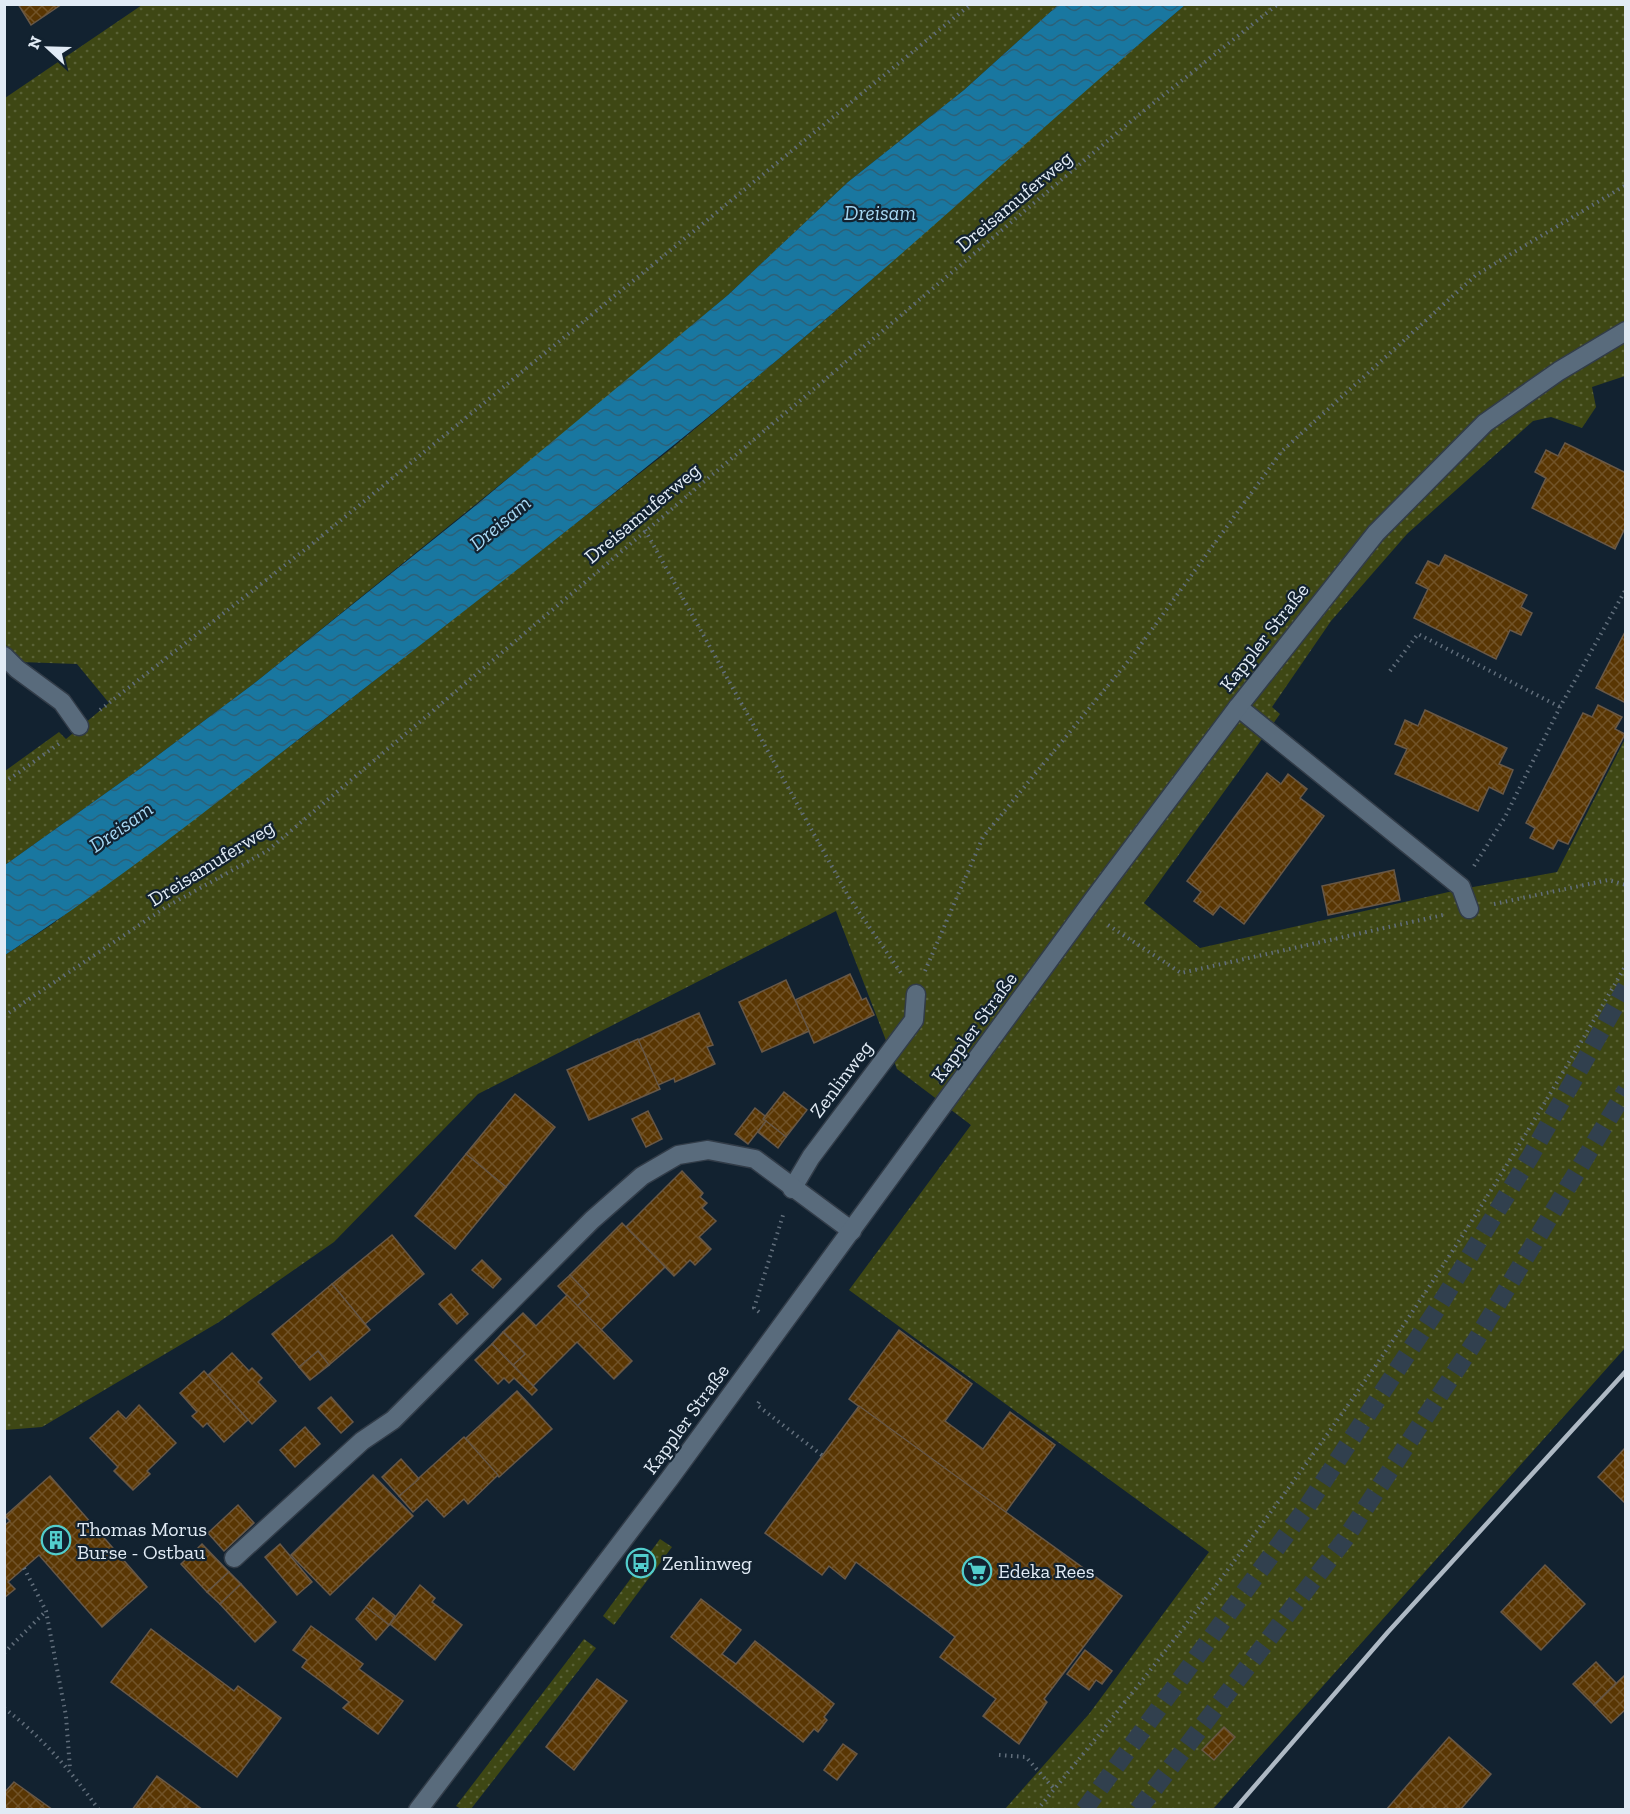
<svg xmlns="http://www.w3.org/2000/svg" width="1630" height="1814" viewBox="0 0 1630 1814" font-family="'Zilla Slab',serif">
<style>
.grass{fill:url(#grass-dots)}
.water{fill:url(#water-waves)}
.building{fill:url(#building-cross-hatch);stroke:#685847;stroke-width:1.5}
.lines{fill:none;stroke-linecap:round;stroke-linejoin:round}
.highway-tunnel{stroke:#31404e;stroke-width:18;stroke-dasharray:18 9;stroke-linecap:butt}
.minor-casing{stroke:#323c48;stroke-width:21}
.path{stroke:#616e7b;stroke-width:4;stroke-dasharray:1.5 4.5;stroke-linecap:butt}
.minor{stroke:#596b7c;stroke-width:18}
.rail{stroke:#aeb9c4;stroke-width:4.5}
.labels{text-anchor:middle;stroke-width:4.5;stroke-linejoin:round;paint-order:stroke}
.street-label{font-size:20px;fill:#e1ebf5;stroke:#122230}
.poi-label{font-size:20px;fill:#e1ebf5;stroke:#122230;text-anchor:start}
.water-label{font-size:21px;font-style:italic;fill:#a6d7f3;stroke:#122230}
</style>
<defs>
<pattern id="grass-dots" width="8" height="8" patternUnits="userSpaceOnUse" patternTransform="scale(1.5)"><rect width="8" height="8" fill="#3e4714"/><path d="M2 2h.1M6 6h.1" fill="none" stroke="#5a6237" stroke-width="1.8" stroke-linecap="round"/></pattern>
<pattern id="water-waves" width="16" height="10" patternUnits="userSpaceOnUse" patternTransform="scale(1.5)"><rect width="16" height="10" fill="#1977a0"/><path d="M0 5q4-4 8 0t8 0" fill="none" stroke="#2c6179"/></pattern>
<pattern id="building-cross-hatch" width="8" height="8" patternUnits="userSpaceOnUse" patternTransform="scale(1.5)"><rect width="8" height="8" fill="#593603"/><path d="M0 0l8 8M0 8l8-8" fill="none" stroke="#715328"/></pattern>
</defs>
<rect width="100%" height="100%" fill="#122230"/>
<!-- grass -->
<g class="grass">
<polygon points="142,5 1058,5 964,90 848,182 728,295 580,420 252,685 141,768 5,865 5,771 59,732 66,739 109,703 77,664 21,662 5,644 5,98"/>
<polygon points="1185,5 1625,5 1625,376 1592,387 1596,407 1582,428 1551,417 1533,421 1407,534 1331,621 1272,707 1280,714 1144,903 1200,948 1462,889 1557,872 1625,739 1625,1348 1213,1809 1005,1809 1089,1714 1209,1552 849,1290 971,1125 897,1069 836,911 478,1094 334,1242 219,1322 42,1427 5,1430 5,955 51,925 302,737 671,449 845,303 1079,95"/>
<polygon points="660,1539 672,1547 614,1625 603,1616"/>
<polygon points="584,1639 596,1648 471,1809 461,1809 456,1806"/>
</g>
<!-- water -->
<path class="water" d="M 1058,5 L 1185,5 C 1069,103 957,207 841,306 C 681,443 515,572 348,701 C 235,788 124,878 5,955 L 5,865 L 141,768 L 252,685 L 469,511 L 728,295 L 848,182 L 964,90 Z"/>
<!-- building -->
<g class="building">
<polygon points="18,4 62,4 31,25"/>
<polygon points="1565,443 1626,473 1626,526 1615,549 1532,508 1546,478 1535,472 1546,450 1558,456"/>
<polygon points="1445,555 1527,595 1521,607 1532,613 1521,635 1510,630 1496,659 1414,618 1428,589 1416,583 1428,561 1439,566"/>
<polygon points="1626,630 1626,703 1596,688"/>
<polygon points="1598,705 1622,717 1615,729 1625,734 1568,844 1558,840 1553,849 1530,838 1535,828 1526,823 1583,713 1592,717"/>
<polygon points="1425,710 1507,748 1499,764 1513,770 1503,794 1489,787 1478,811 1395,774 1407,749 1395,744 1405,720 1418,726"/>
<polygon points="1267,773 1281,784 1288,774 1307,789 1300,798 1324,816 1244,924 1220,906 1213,915 1194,901 1201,892 1187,881"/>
<polygon points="1394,870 1400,900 1328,915 1322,886"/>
<polygon points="850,974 862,1000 866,998 874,1015 814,1043 795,1000"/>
<polygon points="786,980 809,1031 762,1052 739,1002"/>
<polygon points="699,1013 713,1045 707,1047 715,1064 675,1082 674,1078 658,1085 638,1040"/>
<polygon points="638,1039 660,1089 589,1120 567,1070"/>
<polygon points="784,1092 807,1110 786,1137 763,1119"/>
<polygon points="515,1094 555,1127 506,1187 466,1154"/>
<polygon points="755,1108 765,1116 763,1119 766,1121 748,1144 735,1134"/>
<polygon points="648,1111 662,1139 646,1147 632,1119"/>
<polygon points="766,1121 786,1137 778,1148 758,1132"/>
<polygon points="466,1154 506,1187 455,1249 415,1216"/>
<polygon points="682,1171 703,1193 700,1197 707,1203 702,1208 716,1221 699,1237 711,1249 695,1265 690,1260 674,1276 626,1227"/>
<polygon points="622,1223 665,1267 601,1330 577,1306 589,1295 570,1275"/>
<polygon points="392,1235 424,1274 365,1324 332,1284"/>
<polygon points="482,1260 501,1279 493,1288 472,1270"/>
<polygon points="570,1275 589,1295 577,1306 558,1286"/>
<polygon points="332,1284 370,1330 329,1365 318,1351 299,1367 272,1334"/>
<polygon points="451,1294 468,1314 457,1324 439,1304"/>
<polygon points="567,1295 632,1361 614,1379 577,1342 533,1386 513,1365 525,1354 503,1332 523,1313 536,1326"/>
<polygon points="899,1330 972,1384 945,1421 983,1449 1010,1412 1055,1445 1005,1513 849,1399"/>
<polygon points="503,1332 525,1354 513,1365 492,1344"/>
<polygon points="492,1344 537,1390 532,1395 514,1378 509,1383 504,1378 498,1384 475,1360"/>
<polygon points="318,1351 329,1365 310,1380 299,1367"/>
<polygon points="232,1353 249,1371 252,1368 262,1378 258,1382 276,1401 252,1424 208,1375"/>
<polygon points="204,1371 248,1420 224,1442 207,1423 203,1427 192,1416 197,1412 180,1393"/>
<polygon points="517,1391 552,1429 499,1477 465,1439"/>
<polygon points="331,1397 353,1422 341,1433 318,1408"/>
<polygon points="139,1405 176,1443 147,1471 150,1474 133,1490 114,1471 118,1467 90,1438 118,1411 126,1419"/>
<polygon points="859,1406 1122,1596 1044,1699 1047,1702 1019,1744 983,1716 996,1699 940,1657 955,1637 856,1562 845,1579 829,1566 822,1575 765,1533"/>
<polygon points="305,1427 320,1444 295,1467 280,1450"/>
<polygon points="464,1437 498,1475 468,1504 464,1499 444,1517 427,1499 413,1512 399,1496"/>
<polygon points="1625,1448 1626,1448 1625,1503 1598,1477"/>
<polygon points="401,1459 419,1479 399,1496 382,1477"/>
<polygon points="373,1475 413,1516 330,1595 291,1555"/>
<polygon points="50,1476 147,1587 102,1627 39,1555 8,1582 15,1589 4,1598 4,1526 10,1521 5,1516"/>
<polygon points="238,1505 254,1523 224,1551 208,1533"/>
<polygon points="202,1544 229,1572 207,1592 181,1564"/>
<polygon points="280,1544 312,1582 297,1595 265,1557"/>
<polygon points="1545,1565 1585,1604 1541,1650 1501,1612"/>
<polygon points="229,1572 241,1584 220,1604 207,1592"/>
<polygon points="241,1584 276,1622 255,1642 220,1604"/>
<polygon points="420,1585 435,1598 432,1602 462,1625 435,1660 390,1624"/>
<polygon points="373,1598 395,1616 389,1625 366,1607"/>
<polygon points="701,1599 741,1630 722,1654 736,1664 755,1641 834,1704 824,1717 827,1720 818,1732 814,1729 803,1742 671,1637"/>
<polygon points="366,1607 389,1625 376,1640 356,1619"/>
<polygon points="311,1626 363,1664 359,1669 403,1701 378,1734 343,1708 349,1702 302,1667 307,1660 293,1650"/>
<polygon points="151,1629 234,1691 238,1686 281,1718 237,1777 111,1682"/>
<polygon points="1085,1650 1112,1671 1102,1684 1096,1680 1089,1690 1067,1674"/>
<polygon points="1596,1662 1616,1683 1594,1705 1573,1684"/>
<polygon points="1626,1674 1626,1709 1611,1723 1594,1705"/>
<polygon points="597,1679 627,1701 574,1770 546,1747"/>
<polygon points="1224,1727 1235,1737 1214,1760 1202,1750"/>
<polygon points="1449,1737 1491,1774 1460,1810 1386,1810"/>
<polygon points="843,1744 857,1754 837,1780 824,1770"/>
<polygon points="157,1776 203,1810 132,1810"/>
<polygon points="14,1782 53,1810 4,1810 4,1793"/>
</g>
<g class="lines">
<!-- highway-tunnel -->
<g class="highway-tunnel">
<polyline points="1084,1810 1306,1508 1439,1306 1530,1157 1626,987"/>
<polyline points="1138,1810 1345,1539 1476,1340 1626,1090"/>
</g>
<!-- minor casing -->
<g class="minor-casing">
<g id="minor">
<polyline points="4,656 17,669 62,702 79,726"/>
<polyline points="1238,707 1461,887 1469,909"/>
<polyline points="792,1189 811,1157 914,1020 916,994"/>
<polyline points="234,1558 362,1441 393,1420 592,1220 642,1176 678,1155 708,1150 755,1159 852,1231"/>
<polyline points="418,1810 670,1478 1093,900 1238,707 1376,533 1485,423 1559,371 1626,331"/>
</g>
</g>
<!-- path -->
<g class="path">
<polyline points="645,530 850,899 901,973"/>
<polyline points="1390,671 1418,634 1560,707"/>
<polyline points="100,710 307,548 971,4"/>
<polyline points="4,783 60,743"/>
<polyline points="1474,866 1505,817 1560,707 1626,589"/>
<polyline points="1494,904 1608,880 1626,885"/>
<polyline points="1108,925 1181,973 1443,915"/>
<polyline points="925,971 983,837 1134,654 1282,451 1476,275 1626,185"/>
<polyline points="4,1016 166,907 267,851 1131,121 1278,4"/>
<polyline points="759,1312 754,1308 784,1212"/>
<polyline points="759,1402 757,1405 823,1456"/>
<polyline points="24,1568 46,1611 66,1716 70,1769"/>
<polyline points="4,1653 46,1611"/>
<path d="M 4,1708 C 42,1737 71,1771 99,1810"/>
<polyline points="999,1755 1026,1757 1054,1789"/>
<path d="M 1037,1810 C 1156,1667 1270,1518 1376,1365 C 1466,1236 1547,1101 1626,965"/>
</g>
<!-- minor -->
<use href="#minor" class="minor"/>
<!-- rail -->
<polyline class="rail" points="1234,1810 1388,1632 1626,1371"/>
</g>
<!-- icons -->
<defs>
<g id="building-ring" transform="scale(1.5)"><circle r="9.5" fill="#122230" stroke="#52cdcc" stroke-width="1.5"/><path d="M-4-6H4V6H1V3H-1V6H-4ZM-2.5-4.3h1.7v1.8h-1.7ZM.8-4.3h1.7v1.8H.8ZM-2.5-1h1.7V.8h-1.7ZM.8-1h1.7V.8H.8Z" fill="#52cdcc"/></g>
<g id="bus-ring" transform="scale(1.5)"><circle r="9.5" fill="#122230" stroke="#52cdcc" stroke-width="1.5"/><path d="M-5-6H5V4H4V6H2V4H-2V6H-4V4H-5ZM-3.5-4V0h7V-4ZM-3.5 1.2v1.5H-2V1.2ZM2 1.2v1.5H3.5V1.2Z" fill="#52cdcc"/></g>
<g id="supermarket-ring" transform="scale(1.5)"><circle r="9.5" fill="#122230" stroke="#52cdcc" stroke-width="1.5"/><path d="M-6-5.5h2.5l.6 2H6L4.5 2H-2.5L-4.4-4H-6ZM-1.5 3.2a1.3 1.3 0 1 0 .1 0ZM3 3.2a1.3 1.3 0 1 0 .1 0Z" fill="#52cdcc"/></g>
</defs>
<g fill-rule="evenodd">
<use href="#building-ring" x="56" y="1540"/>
<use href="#bus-ring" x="641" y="1563"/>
<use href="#supermarket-ring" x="977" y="1571"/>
</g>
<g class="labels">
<!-- street labels -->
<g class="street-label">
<text transform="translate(1014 201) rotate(-40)" y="7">Dreisamuferweg</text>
<text transform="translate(642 513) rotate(-40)" y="7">Dreisamuferweg</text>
<text transform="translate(1264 637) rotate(-52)" y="7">Kappler Straße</text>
<text transform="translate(211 863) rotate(-32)" y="7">Dreisamuferweg</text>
<text transform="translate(974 1027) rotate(-54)" y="7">Kappler Straße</text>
<text transform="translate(841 1079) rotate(-53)" y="7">Zenlinweg</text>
<text transform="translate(686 1419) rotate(-54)" y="7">Kappler Straße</text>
</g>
<!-- poi labels -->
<g class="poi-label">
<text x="77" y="1536">Thomas Morus<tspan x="77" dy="23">Burse - Ostbau</tspan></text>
<text x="662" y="1570">Zenlinweg</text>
<text x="998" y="1578">Edeka Rees</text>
</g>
<!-- water labels -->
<g class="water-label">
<text x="880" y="220">Dreisam</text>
<text transform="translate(500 523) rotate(-40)" y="7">Dreisam</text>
<text transform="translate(121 827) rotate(-35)" y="7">Dreisam</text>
</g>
</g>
<!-- border -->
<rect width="1630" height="1814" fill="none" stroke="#e1ebf5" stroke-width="12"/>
<!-- north arrow -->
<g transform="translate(48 48) rotate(292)" stroke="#122230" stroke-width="4.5" paint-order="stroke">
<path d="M0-4.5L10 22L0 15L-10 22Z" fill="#e1ebf5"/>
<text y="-9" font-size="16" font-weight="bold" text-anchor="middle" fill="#e1ebf5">N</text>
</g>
</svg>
